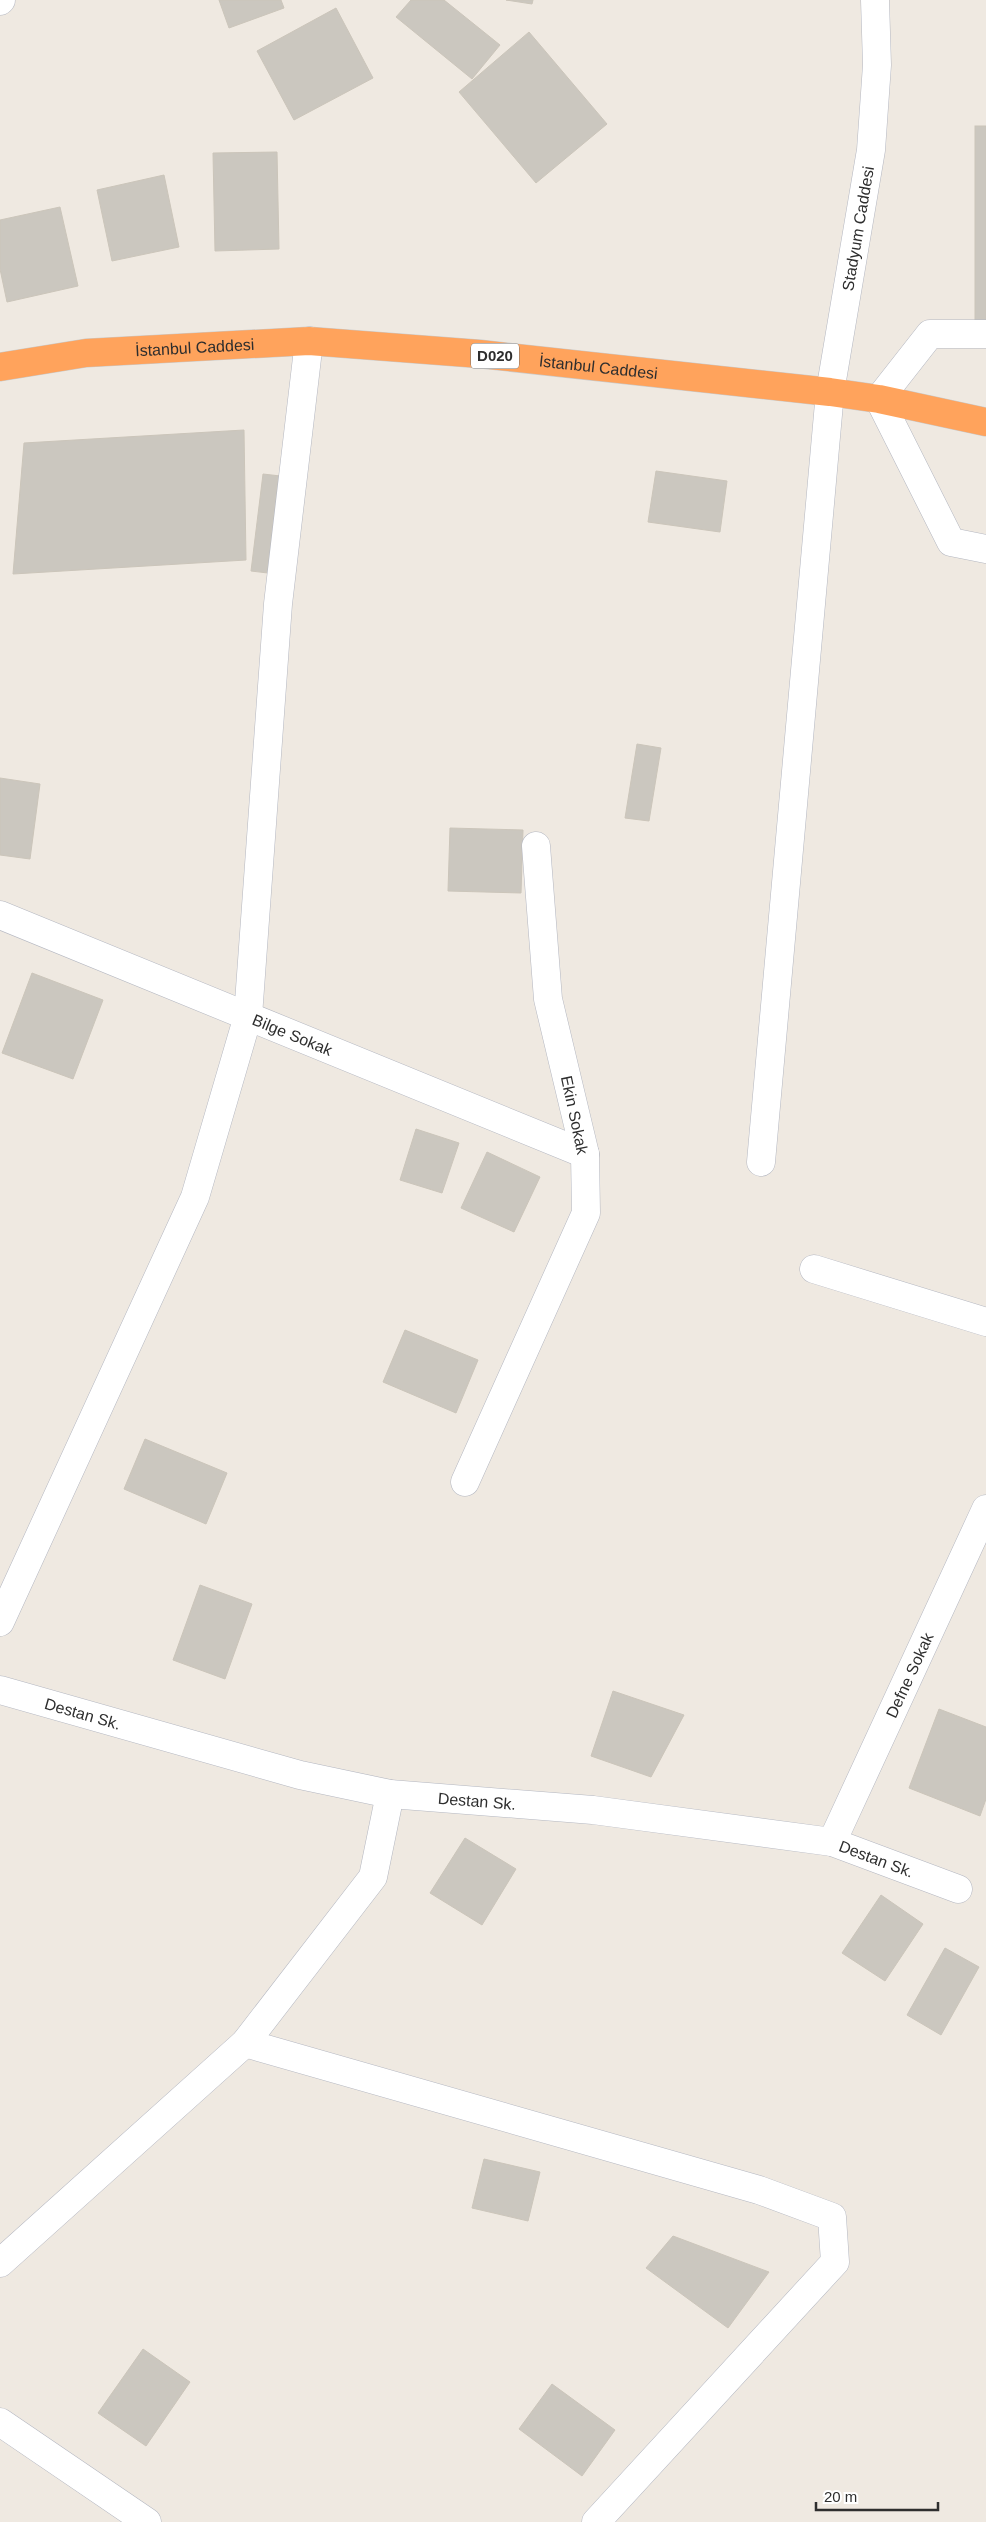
<svg xmlns="http://www.w3.org/2000/svg" width="986" height="2522" viewBox="0 0 986 2522" font-family="Helvetica,sans-serif">
<style>
.building{fill:#cbc7bf;stroke:#cbc5ba}
.lines{fill:none;stroke-linecap:round;stroke-linejoin:round}
.minor-casing{stroke:#b4b7c1;stroke-width:29}
.highway-casing{stroke:#c9c9c9;stroke-width:29}
.minor{stroke:#fff;stroke-width:28}
.highway{stroke:#ffa35c;stroke-width:28}
.labels{text-anchor:middle;stroke-width:5;stroke-linejoin:round;paint-order:stroke}
.shield{fill:#fff;stroke:#6d6d6d;stroke-width:1}
.shield-label{font-size:15px;font-weight:bold;fill:#2e2e2e}
.street-label{font-size:16px;fill:#2e2e2e;stroke:#fff}
</style>
<rect width="100%" height="100%" fill="#efe9e1"/>
<!-- building -->
<g class="building">
<polygon points="219,0 281,0 284,8 229,28"/>
<polygon points="411,0 444,0 500,45 472,79 396,17"/>
<polygon points="506,0 533,0 532,4"/>
<polygon points="336,8 373,78 294,120 257,51"/>
<polygon points="529,32 607,124 536,183 459,92"/>
<rect x="975" y="126" width="11" height="197"/>
<polygon points="277,152 279,249 215,251 213,153"/>
<polygon points="164,175 179,247 112,261 97,190"/>
<polygon points="60,207 78,286 7,302 0,269 0,220"/>
<polygon points="244,430 246,560 13,574 24,443"/>
<polygon points="656,471 727,481 720,532 648,522"/>
<polygon points="263,474 289,477 276,574 251,571"/>
<polygon points="637,744 661,748 649,821 625,818"/>
<polygon points="0,778 40,784 30,859 0,855"/>
<polygon points="450,828 523,830 521,893 448,891"/>
<polygon points="32,973 103,1000 73,1079 2,1053"/>
<polygon points="416,1129 459,1143 442,1193 400,1180"/>
<polygon points="487,1152 540,1177 514,1232 461,1208"/>
<polygon points="405,1330 478,1360 456,1413 383,1382"/>
<polygon points="145,1439 227,1473 206,1524 124,1489"/>
<polygon points="200,1585 252,1604 225,1679 173,1660"/>
<polygon points="613,1691 684,1715 651,1777 591,1756"/>
<polygon points="939,1709 986,1727 986,1799 980,1816 909,1788"/>
<polygon points="465,1838 516,1869 482,1925 430,1893"/>
<polygon points="881,1895 923,1924 885,1981 842,1953"/>
<polygon points="945,1948 979,1967 941,2035 907,2015"/>
<polygon points="484,2159 540,2172 528,2221 472,2208"/>
<polygon points="673,2236 769,2272 728,2328 646,2268"/>
<polygon points="143,2349 190,2382 146,2446 98,2413"/>
<polygon points="552,2384 615,2430 582,2476 519,2429"/>
</g>
<g class="lines">
<!-- minor casing -->
<g class="minor-casing">
<g id="minor">
<polyline points="0,1 1,0"/>
<polyline points="986,334 930,334 879,399 951,542 986,549"/>
<path id="s1" d="M 0,915 L 585,1154"/>
<path id="s2" d="M 761,1162 L 830,392 L 871,150 L 877,65 L 875,0"/>
<polyline points="814,1269 986,1322"/>
<polyline points="465,1482 586,1213 585,1154 548,999 536,846"/>
<polyline points="0,1622 195,1197 248,1016 278,604 309,341"/>
<path id="s3" d="M 0,1690 L 300,1775 L 390,1794 L 593,1810 L 832,1842 L 958,1889"/>
<path id="s4" d="M 832,1842 L 986,1509"/>
<polyline points="245,2043 759,2190 832,2217 835,2262 596,2522"/>
<polyline points="0,2263 245,2043 373,1877 390,1794"/>
<polyline points="0,2422 147,2522"/>
</g>
</g>
<!-- highway casing -->
<g class="highway-casing">
<g id="highway">
<path id="s5" d="M 0,367 L 86,353 L 309,341 L 480,354 L 830,392 L 879,399 L 986,422"/>
</g>
</g>
<!-- minor -->
<use href="#minor" class="minor"/>
<!-- highway -->
<use href="#highway" class="highway"/>
</g>
<g class="labels">
<!-- shield labels -->
<rect class="shield" x="471" y="343.5" width="48" height="25" rx="4"/>
<g class="shield-label">
<text x="495" y="361">D020</text>
</g>
<!-- street labels -->
<g class="street-label">
<text dy="6" stroke="none"><textPath href="#s2" startOffset="939">Stadyum Caddesi</textPath></text>
<text dy="6" stroke="none"><textPath href="#s5" startOffset="196">İstanbul Caddesi</textPath></text>
<text dy="6" stroke="none"><textPath href="#s5" startOffset="601">İstanbul Caddesi</textPath></text>
<text dy="6" stroke="none"><textPath href="#s1" startOffset="316">Bilge Sokak</textPath></text>
<text transform="translate(575 1115) rotate(78)" y="6">Ekin Sokak</text>
<text dy="6" stroke="none"><textPath href="#s4" startOffset="184">Defne Sokak</textPath></text>
<text dy="6" stroke="none"><textPath href="#s3" startOffset="86">Destan Sk.</textPath></text>
<text dy="6" stroke="none"><textPath href="#s3" startOffset="491">Destan Sk.</textPath></text>
<text dy="6" stroke="none"><textPath href="#s3" startOffset="896">Destan Sk.</textPath></text>
</g>
</g>
<!-- scale -->
<path d="M816 2502v8h122v-8" fill="none" stroke="#2e2e2e" stroke-width="2.5"/>
<text x="824" y="2502" font-size="15" fill="#2e2e2e" stroke="#ffffff" stroke-width="4" paint-order="stroke">20 m</text>
</svg>
